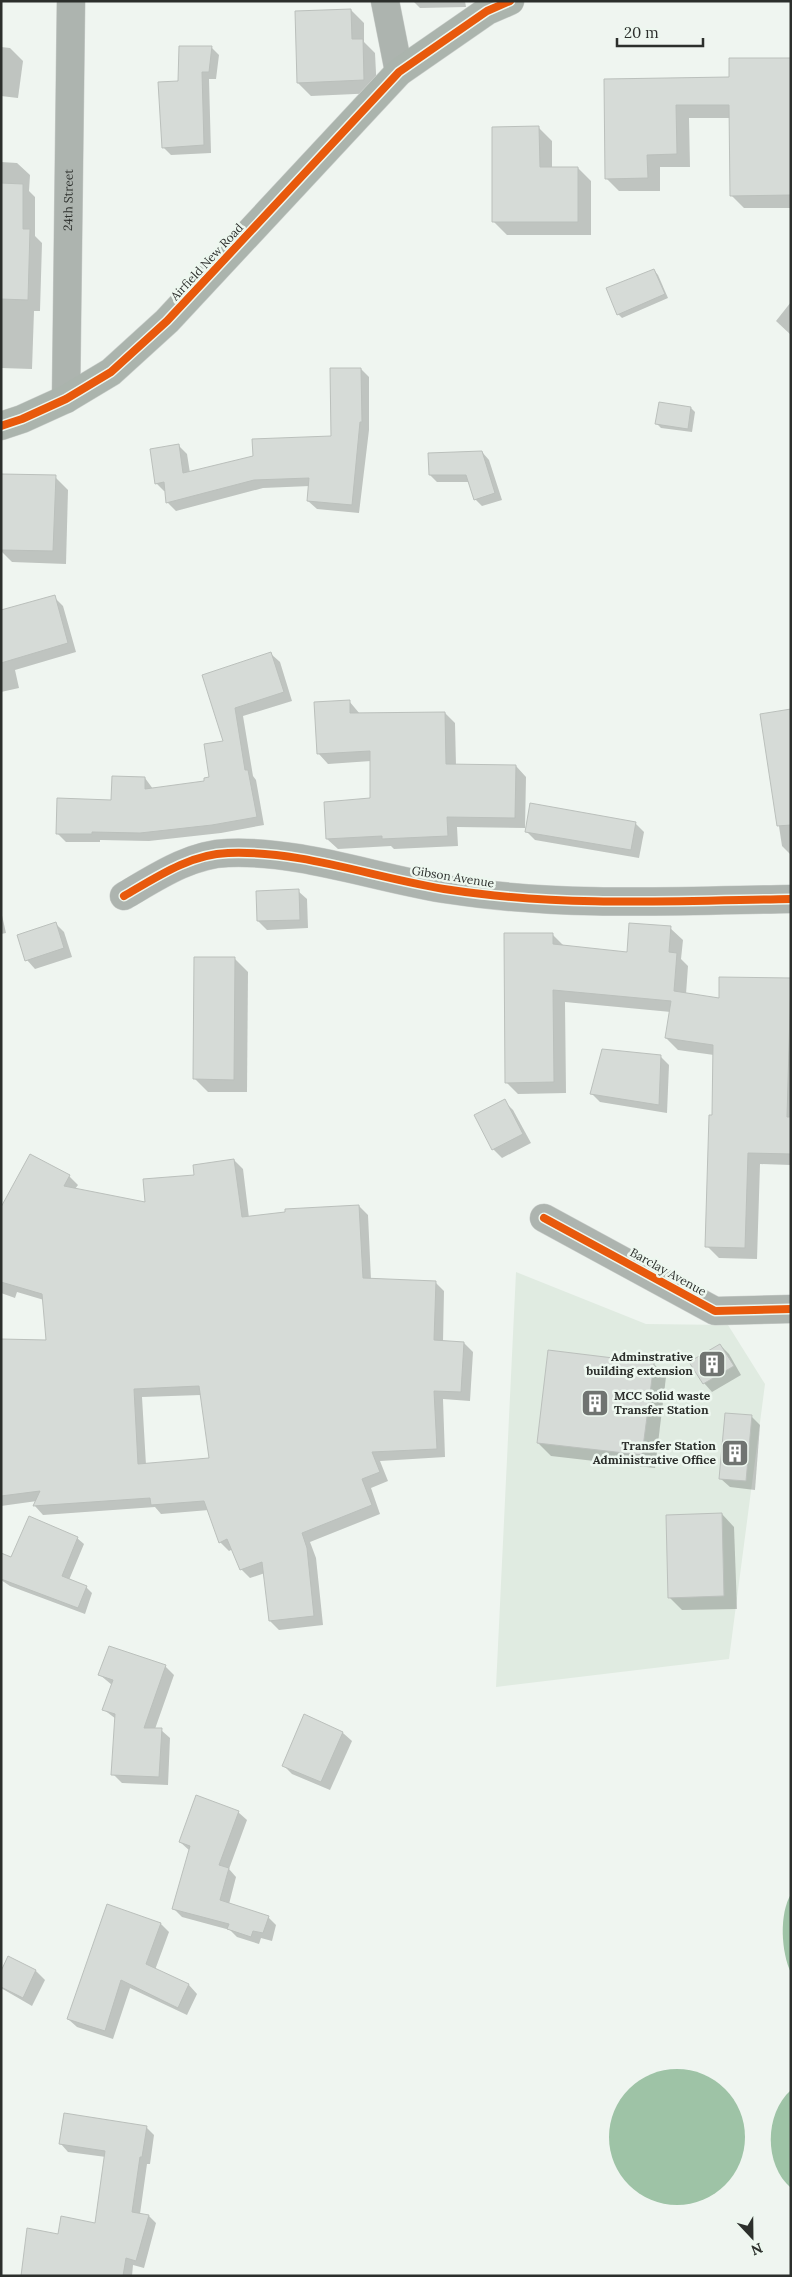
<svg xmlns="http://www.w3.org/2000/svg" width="792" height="2277" viewBox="0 0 792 2277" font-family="Lora,serif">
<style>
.built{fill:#e0ebe1}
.water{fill:#9ec3a6}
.shadow{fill:#0003;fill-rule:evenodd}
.building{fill:#d6dbd7;stroke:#bbc0bc;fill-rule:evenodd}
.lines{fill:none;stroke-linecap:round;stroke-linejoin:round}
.street-casing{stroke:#cdd1ce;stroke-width:29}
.secondary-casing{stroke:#cdd1ce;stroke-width:29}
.street{stroke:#adb4af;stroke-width:28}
.secondary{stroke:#abb4ad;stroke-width:28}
.cycleway-casing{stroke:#edf7ef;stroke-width:11}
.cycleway{stroke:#e8590c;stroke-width:8}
.labels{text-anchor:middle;stroke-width:5;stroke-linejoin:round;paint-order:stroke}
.street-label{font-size:12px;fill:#2c2f2c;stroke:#edf7ef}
.poi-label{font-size:12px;font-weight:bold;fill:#2c2f2c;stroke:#edf7ef;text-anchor:end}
</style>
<rect width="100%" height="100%" fill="#eff5f0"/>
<!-- built -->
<polygon class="built" points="516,1272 646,1324 728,1325 765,1384 729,1659 496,1687"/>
<!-- water -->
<g class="water">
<path d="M 791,1894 L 791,1973 C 781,1952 779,1914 791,1894 Z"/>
<circle cx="677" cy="2137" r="68"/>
<path d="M 791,2090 L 791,2188 C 764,2165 764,2114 791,2090 Z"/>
</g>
<!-- shadow -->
<g class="shadow">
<polygon points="413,1 465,1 466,7 420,8"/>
<polygon points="351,10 364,23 364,42 375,53 377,93 311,96 298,83"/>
<polygon points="1,47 10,48 23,61 18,98 1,96"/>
<polygon points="211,47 219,55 216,79 209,79 211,153 171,155 163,147 179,82"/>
<polygon points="791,59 791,208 744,208 731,195 731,118 689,118 690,167 660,167 660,191 619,191 606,178 605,81 731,78"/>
<polygon points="539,128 552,141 552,168 578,168 591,181 591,235 507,235 494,222"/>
<polygon points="1,162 17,163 30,175 29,191 35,197 35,236 42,243 40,311 34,311 32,369 1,368"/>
<polygon points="654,270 658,275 668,298 622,318 618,314"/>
<polygon points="791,302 791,335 776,321"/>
<polygon points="361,369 369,377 369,430 359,513 317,509 308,501 310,486 263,488 176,511 168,503 166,491 164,491 156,483 179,446 187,454 190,473 332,437"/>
<polygon points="691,408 695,412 692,432 661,428 657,424"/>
<polygon points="482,452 489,460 502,500 482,506 475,499 470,482 437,482 430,475"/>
<polygon points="55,477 68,490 66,564 12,562 1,551 1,486"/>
<polygon points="54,597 63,606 76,652 15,670 19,688 1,692 1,627"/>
<polygon points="271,654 280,662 292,701 243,716 253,776 256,780 264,825 221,833 149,841 100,840 100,842 66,842 57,833 112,801 145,778 153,789 206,782 211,778 225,742 203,675"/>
<polygon points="349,701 360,714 445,713 455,723 456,766 516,766 526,777 525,828 457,827 458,846 394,849 391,846 338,849 327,839 371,800 371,761 328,764 318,753"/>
<polygon points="791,711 791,855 782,846 762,715"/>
<polygon points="635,823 644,832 639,858 535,840 526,831"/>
<polygon points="298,891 307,899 308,928 267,930 258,921"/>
<polygon points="1,911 6,933 1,934"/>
<polygon points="55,923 64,932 72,957 35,969 27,960"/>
<polygon points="670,928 683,940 681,959 688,966 686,994 720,999 791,979 791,1165 760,1164 757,1259 719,1258 707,1246 714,1117 714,1055 678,1050 666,1038 671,1012 565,1002 566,1093 518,1094 506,1082 552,934 565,947 628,953"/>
<polygon points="235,959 248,972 247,1092 208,1092 195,1079"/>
<polygon points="660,1056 669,1065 667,1113 600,1102 591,1093"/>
<polygon points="504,1101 513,1110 531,1143 502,1158 493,1149"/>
<path d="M 234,1160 L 243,1169 L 249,1218 L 359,1206 L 368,1215 L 371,1280 L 435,1282 L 444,1291 L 443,1342 L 464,1343 L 473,1352 L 470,1401 L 443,1399 L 445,1457 L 380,1461 L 388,1481 L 371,1488 L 380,1514 L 310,1542 L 316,1558 L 323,1625 L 279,1630 L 270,1621 L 265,1573 L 250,1578 L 241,1569 L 233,1549 L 229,1551 L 220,1542 L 209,1510 L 161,1514 L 155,1507 L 43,1515 L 35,1506 L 37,1501 L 1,1506 L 1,1340 L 47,1342 L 44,1300 L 17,1292 L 15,1298 L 1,1293 L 1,1210 L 69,1176 L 78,1185 L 75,1189 L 147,1204 L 195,1176 ZM 201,1395 L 210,1459 L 146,1465 L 142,1397 Z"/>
<polygon points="720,1345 729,1354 741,1375 712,1392 704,1383"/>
<polygon points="654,1364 666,1377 655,1468 551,1456 538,1443"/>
<polygon points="751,1416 760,1425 755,1490 730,1487 721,1479"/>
<polygon points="722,1514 734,1527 737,1609 682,1610 669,1597"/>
<polygon points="77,1538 84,1544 69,1580 86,1587 92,1593 85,1614 10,1586 1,1580 1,1554 12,1558"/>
<polygon points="165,1666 174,1675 155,1729 161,1730 170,1738 168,1785 122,1783 113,1774 116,1719 103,1709 112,1685 100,1675"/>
<polygon points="304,1716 343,1733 352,1741 330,1790 292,1774 283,1765"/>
<polygon points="238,1812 247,1820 229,1869 236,1877 229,1904 268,1917 276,1925 272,1941 261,1938 259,1944 237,1937 230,1930 182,1917 174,1909 190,1851 180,1842"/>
<polygon points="161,1924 169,1932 155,1970 189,1985 197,1994 187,2015 130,1988 113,2039 77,2027 68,2019"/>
<polygon points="9,1958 36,1971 45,1980 32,2006 1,1988 1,1974"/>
<polygon points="146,2127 154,2135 150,2164 147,2164 140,2214 149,2216 156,2223 144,2268 133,2265 132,2276 22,2276 59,2235 96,2225 106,2157 68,2152 61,2144"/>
</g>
<!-- building -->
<g class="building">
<polygon points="351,9 352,39 363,39 364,80 297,83 295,11"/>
<polygon points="179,46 212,46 209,72 202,72 204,145 162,148 158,82 178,81"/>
<polygon points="729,58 791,58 791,195 730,196 729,105 676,105 677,154 647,155 648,178 605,179 604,79 729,77"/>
<polygon points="539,126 540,167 578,167 578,222 492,222 492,127"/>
<polygon points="1,183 23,184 23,229 30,229 28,300 1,299"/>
<polygon points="654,269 665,294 617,315 606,288"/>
<polygon points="330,368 361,368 362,422 360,422 352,505 307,501 309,478 254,480 166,503 164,482 155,484 150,449 179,444 183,473 253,456 252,439 331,436"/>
<polygon points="659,402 691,407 688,429 655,424"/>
<polygon points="482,451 495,493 474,500 466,475 429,475 428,453"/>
<polygon points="1,474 56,475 53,551 1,550"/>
<polygon points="55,595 68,643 1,663 1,610"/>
<polygon points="271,652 284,692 235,708 245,770 248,770 257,817 212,825 140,833 92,832 92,834 56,834 57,798 111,800 112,776 145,777 145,789 204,781 204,778 209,777 204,744 223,741 202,675"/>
<polygon points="350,700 350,713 445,712 446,764 516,765 515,818 447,817 448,836 382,839 382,836 326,839 324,802 370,798 370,751 317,754 314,702"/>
<polygon points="791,709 791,825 777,826 760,714"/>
<polygon points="530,803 636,822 631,850 525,832"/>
<polygon points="299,889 300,920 257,921 256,891"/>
<polygon points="56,922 64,948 25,961 17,935"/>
<polygon points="629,923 671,926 669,952 677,953 674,991 719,998 719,977 791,978 787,1117 791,1117 791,1154 748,1153 745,1248 705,1247 709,1115 712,1115 713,1045 665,1038 671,1001 553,990 554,1082 505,1083 504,933 553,933 553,944 627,952"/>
<polygon points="194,957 235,957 234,1080 193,1079"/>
<polygon points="602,1049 661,1055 659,1105 590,1094"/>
<polygon points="505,1099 523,1134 492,1150 474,1115"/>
<path d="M 30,1154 L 70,1175 L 64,1186 L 145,1202 L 143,1179 L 194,1175 L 193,1165 L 234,1159 L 242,1217 L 285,1212 L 285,1209 L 359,1205 L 363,1278 L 436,1281 L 434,1340 L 464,1342 L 461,1392 L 434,1391 L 437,1449 L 372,1452 L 380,1472 L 362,1479 L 372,1505 L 302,1533 L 307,1548 L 314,1616 L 269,1621 L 262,1562 L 240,1570 L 227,1539 L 219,1543 L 204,1501 L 151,1505 L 150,1498 L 33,1506 L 40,1491 L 1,1496 L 1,1339 L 46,1340 L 42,1294 L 1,1282 L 1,1207 ZM 199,1386 L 209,1458 L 138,1464 L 134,1389 Z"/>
<polygon points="720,1344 734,1366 703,1384 689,1362"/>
<polygon points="548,1350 654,1363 642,1455 537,1443"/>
<polygon points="725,1413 752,1415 746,1481 719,1479"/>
<polygon points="722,1513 724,1596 668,1598 666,1515"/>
<polygon points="29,1516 78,1537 62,1576 87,1586 78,1608 1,1579 1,1553 11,1557"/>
<polygon points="109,1646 166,1665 144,1728 162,1728 159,1777 111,1775 115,1714 102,1710 113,1680 98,1675"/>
<polygon points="304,1714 343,1732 321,1782 282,1766"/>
<polygon points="196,1795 239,1811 219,1865 229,1868 220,1900 269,1916 263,1933 253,1931 251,1937 227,1929 229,1924 172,1909 190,1846 179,1842"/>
<polygon points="107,1904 161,1923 146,1964 189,1984 178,2008 121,1980 105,2031 67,2019"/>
<polygon points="8,1956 36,1970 23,1998 1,1987 1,1971"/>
<polygon points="64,2113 147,2126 142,2157 140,2157 132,2212 149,2215 136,2261 126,2258 123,2276 21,2276 27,2228 58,2234 61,2216 95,2223 105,2151 59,2144"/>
</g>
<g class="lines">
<!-- street casing -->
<g class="street-casing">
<g id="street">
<polyline points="385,1 399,72"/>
<path id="s1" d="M 66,399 L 71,1"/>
<path d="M 124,896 C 155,878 190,854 228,853 C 303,850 377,879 451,890 C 564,907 677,901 791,899"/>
<polyline points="544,1218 715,1311 791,1309"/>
</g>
</g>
<!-- secondary casing -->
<g class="secondary-casing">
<polyline id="secondary" points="1,426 22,419 66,399 111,372 167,321 399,72 487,11 510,1"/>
</g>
<!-- street -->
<use href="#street" class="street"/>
<!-- secondary -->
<use href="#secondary" class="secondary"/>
<!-- cycleway casing -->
<g class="cycleway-casing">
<g id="cycleway">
<polyline points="1,426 22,419 66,399 111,372 167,321 399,72 487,11 510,1"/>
<path d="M 124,896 C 155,878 190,854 228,853 C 303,850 377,879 451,890 C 564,907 677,901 791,899"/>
<polyline points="544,1218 715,1311 791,1309"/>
</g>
</g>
<!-- cycleway -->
<use href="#cycleway" class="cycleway"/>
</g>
<!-- icons -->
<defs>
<g id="building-square" transform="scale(1.4375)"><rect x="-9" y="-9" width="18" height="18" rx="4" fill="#707471" stroke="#edf7ef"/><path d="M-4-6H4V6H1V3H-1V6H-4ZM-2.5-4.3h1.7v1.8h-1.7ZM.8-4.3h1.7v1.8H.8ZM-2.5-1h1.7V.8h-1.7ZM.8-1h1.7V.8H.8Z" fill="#fff"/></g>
</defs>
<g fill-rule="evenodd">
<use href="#building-square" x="712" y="1364"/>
<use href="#building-square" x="595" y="1403"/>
<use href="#building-square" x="735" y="1453"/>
</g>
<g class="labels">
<!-- street labels -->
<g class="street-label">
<text dy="4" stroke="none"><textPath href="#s1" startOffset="199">24th Street</textPath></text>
<text transform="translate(207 262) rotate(-47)" y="4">Airfield New Road</text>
<text transform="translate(453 877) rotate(9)" y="4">Gibson Avenue</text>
<text transform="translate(668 1272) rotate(29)" y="4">Barclay Avenue</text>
</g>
<!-- poi labels -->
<g class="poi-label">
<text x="693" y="1361">Adminstrative<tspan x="693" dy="14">building extension</tspan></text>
<text x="614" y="1400" text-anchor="start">MCC Solid waste<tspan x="614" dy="14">Transfer Station</tspan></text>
<text x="716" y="1450">Transfer Station<tspan x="716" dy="14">Administrative Office</tspan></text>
</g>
</g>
<!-- border -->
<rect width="792" height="2277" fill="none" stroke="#2c2f2c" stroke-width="5"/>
<!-- north arrow -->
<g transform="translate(752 2237) rotate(158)" stroke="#edf7ef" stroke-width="4" paint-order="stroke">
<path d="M0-4L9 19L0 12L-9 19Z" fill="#2c2f2c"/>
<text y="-8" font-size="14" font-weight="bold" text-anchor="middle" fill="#2c2f2c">N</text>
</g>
<!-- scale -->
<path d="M617 38v8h86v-8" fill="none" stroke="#2c2f2c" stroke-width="2.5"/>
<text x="624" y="38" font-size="15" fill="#2c2f2c" stroke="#edf7ef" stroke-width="4" paint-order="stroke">20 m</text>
</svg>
